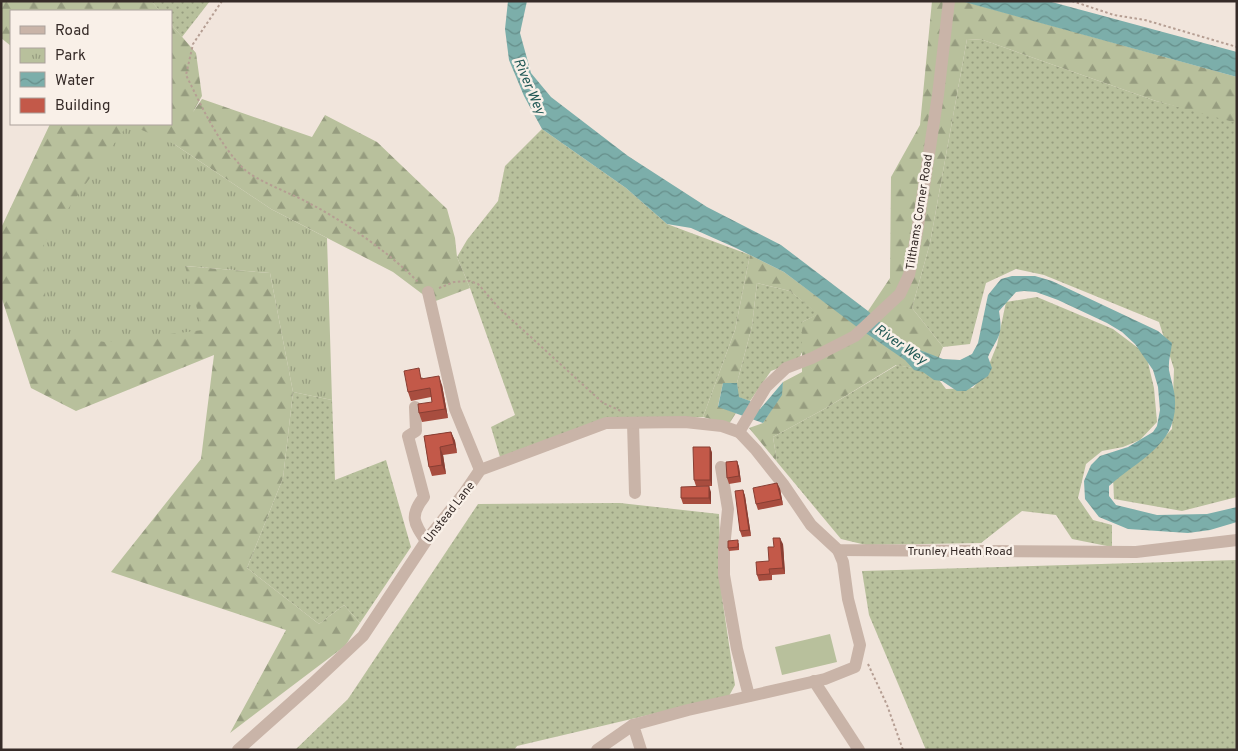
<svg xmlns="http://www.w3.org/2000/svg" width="1238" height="751" viewBox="0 0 1238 751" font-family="Overpass,sans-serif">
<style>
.grass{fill:url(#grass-dots)}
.forest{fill:url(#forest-firs)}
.park{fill:url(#park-tufts)}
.pitch{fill:#b8c09c}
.water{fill:url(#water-waves)}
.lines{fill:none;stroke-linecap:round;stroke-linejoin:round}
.path{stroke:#b59e93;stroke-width:2;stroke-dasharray:2.5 2.5;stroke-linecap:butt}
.minor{stroke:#c9b4a8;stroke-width:12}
.wall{fill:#a84d3f}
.shaded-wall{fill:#883e33}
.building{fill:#c35949;stroke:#883e33}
.labels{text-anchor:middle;stroke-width:5;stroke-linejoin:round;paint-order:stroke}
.street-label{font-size:12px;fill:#362b28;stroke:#f9f0e8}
.water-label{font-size:14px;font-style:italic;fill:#1f5754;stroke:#f9f0e8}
</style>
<defs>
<pattern id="grass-dots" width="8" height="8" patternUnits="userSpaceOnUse" patternTransform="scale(1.25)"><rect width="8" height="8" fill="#b8c09c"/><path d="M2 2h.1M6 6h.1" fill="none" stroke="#969c7f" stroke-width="1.8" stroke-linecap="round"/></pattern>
<pattern id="forest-firs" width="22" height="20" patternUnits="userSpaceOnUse" patternTransform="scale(1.25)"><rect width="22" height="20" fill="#b8c09c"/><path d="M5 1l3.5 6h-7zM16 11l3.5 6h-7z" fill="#969c7f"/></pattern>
<pattern id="park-tufts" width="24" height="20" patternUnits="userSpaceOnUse" patternTransform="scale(1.25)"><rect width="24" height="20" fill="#b8c09c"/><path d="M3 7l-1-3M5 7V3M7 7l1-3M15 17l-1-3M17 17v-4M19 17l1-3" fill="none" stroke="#969c7f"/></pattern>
<pattern id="water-waves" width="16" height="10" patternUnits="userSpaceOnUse" patternTransform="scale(1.25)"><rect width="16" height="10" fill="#7caeaa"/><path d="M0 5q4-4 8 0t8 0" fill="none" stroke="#668e8a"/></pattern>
</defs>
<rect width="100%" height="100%" fill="#f1e5dc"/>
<!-- grass -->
<g class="grass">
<polygon points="151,1 210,1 182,37 171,24 171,11 160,11"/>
<polygon points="967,39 983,40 1156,101 1237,121 1237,497 1182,511 1114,499 1113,475 1140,461 1172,429 1174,369 1159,322 1044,275 1016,269 986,283 970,344 943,347 912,308 930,243"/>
<polygon points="542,129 626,188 667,224 750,255 735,330 703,417 598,421 500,457 491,427 515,415 470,288 457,257 467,240 498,201 505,166"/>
<polygon points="757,283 790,291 819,314 802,322 802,352 798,361 771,371 750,401 738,397 737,383 752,326"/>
<polygon points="1037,297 1113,329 1146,354 1154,388 1157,422 1140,440 1123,447 1102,451 1086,464 1078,498 1093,520 1112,525 1112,547 1072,539 1056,515 1022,511 981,543 866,545 841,539 777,462 773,437 826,408 897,365 933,372 946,389 973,388 986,372 997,345 1006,302"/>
<polygon points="293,392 332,400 335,480 386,460 411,547 360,623 344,605 319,624 247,568 283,478"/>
<polygon points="620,503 719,514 722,597 735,685 729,696 517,746 514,750 295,750 348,699 478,504"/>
<polygon points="1237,560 1237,750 926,750 869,615 862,571"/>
</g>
<!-- forest -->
<g class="forest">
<polygon points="1,1 151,1 160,11 11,11 11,46 1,38"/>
<polygon points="932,1 961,1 974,4 1237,77 1237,123 1156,101 983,40 967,39 930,243 912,308 943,347 933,372 896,365 826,408 773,437 777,462 749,428 763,423 781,395 783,382 802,372 802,322 818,314 790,291 757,283 752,326 737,383 723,383 718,406 736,413 729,424 703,417 735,330 750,255 784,272 823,301 874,334 868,311 890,278 891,177 920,125"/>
<polygon points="171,24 196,53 202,96 193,112 202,99 312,137 325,115 377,142 447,209 455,238 457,257 470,288 433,302 393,272 271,209 174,144 184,266 270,273 293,392 283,478 247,568 319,624 344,605 360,623 345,646 230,733 286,630 111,572 201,459 214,355 76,411 31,388 1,296 1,228 50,124 171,124"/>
</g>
<!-- park -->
<polygon class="park" points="128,124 174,144 271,209 327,238 332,400 293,392 270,273 185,266 203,330 105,342 46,333 44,243"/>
<!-- pitch -->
<polygon class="pitch" points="830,634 837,662 782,675 775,647"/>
<!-- water -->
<g class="water">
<path d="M 508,1 L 527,1 L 520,33 L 531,73 L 551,97 L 628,156 L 707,207 L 781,245 L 868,311 L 889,331 L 912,347 L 943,359 L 960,360 L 972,354 L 978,343 L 988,295 L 1001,279 L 1012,276 L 1035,276 L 1052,281 L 1158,331 L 1172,343 C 1171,352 1168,362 1169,370 C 1171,380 1175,391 1175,401 C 1177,446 1137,460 1109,486 L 1109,496 L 1116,505 L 1157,515 L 1207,514 L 1237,507 L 1237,522 L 1210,530 L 1188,533 L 1128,529 L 1099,517 L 1085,499 L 1084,481 L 1091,465 L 1100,456 L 1128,447 L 1153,432 L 1157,426 L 1160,410 L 1158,387 L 1153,370 L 1135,344 L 1122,332 L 1107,323 L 1058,300 L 1036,292 L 1024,291 L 1016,292 L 999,311 C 1003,337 999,334 988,357 L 992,368 L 988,376 L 966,391 L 957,391 L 942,381 L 934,380 L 923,372 L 914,370 L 905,360 L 857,327 L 784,272 L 736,248 L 691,228 L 667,224 L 626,188 L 542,129 L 524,96 L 509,60 L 505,29 Z"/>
<polygon points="961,1 1048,1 1237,52 1237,77"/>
<polygon points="783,382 782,395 763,423 718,407 723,383 737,383 739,397 750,401 760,409"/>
</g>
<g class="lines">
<!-- path -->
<g class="path">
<path d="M 222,1 L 193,44 L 186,75 C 202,107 218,143 244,169 C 255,180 290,193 305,201 C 344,221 389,252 419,283"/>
<polyline points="1072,1 1114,15 1145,20 1237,47"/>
<polyline points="439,288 454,282 470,281 478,284 499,308 603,403 621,411"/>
<polyline points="868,664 887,705 903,750"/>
</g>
<!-- minor -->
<g class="minor">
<polyline points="428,292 455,409 480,470"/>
<path d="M 415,407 L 416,431 L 408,436 L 424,497 C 409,516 414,523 426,541"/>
<polyline points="633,423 635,493"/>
<polyline points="739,432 766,387 786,368 812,358 855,336 900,294 909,275 917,232 938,95 949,1"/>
<polyline points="721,467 728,509 724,548 724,575 737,649 749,696"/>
<polyline points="814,681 859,750"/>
<polyline points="238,750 312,684 363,636 426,541 465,492 480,470 606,423 685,422 722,426 739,432 756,450 783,484 811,525 838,550 1136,552 1237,540"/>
<polyline points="597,750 633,725"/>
<polyline points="641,750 633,725 688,710 825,679 855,667 860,645 848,599 843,562 838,550"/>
</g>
</g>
<!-- wall -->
<g class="wall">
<polygon points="422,377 423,379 442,385 448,418 422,422 419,413 432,402 431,397 411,401 408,392"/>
<polygon points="451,432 455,441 457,453 443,455 446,474 432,476 429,467 424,436"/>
<polygon points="710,447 712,453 712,486 696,486 694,480"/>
<polygon points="737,461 739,467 741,482 729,484 727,478"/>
<polygon points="777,483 780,489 783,505 758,510 756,504"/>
<polygon points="743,490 745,496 751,536 742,537 740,531"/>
<polygon points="711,492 711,504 683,504 681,498"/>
<polygon points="739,543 739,550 729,551 728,548"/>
<polygon points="783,544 785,574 772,575 772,580 759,581 757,575 769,561 774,547"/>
</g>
<!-- shaded-wall -->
<g class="shaded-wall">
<polygon points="439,376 442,385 448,418 445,409"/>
<polygon points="451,432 455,441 457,453 454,444"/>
<polygon points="440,447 443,455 446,474 442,465"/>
<polygon points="710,447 712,453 712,486 710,480"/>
<polygon points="737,461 739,467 741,482 739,476"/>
<polygon points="777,483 780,489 783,505 781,499"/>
<polygon points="709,486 711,492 711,504 709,498"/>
<polygon points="743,490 745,496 751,536 749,530"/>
<polygon points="780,538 783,544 785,574 783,568"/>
</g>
<!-- building -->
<g class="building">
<polygon points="419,368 421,379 439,376 445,409 419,413 418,404 432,402 430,388 408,392 404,371"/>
<polygon points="451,432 454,444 440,447 442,465 429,467 424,436"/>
<polygon points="693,447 710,447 710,480 694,480"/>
<polygon points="737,461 739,476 727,478 726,462"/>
<polygon points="777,483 781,499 756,504 753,488"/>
<polygon points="709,486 709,498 681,498 681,487"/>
<polygon points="743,490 749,530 740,531 735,491"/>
<polygon points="773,538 780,538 783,568 769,569 770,574 757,575 756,562 769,561 768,547 774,547"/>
<polygon points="738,540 738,547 728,548 728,541"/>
</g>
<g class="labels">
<!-- street labels -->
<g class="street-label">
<text transform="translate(919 212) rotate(-81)" y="4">Tilthams Corner Road</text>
<text transform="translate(449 512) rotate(-52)" y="4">Unstead Lane</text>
<text x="960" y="555">Trunley Heath Road</text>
</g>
<!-- water labels -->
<g class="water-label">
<text transform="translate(530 86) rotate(67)" y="5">River Wey</text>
<text transform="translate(901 344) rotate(35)" y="5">River Wey</text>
</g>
</g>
<!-- border -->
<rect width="1238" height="751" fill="none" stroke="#362b28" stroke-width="5"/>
<!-- legend -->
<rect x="10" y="10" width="162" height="115" fill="#f9f0e8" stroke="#aba19b"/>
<rect x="20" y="26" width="25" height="8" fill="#c9b4a8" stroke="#aba19b"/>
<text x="55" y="35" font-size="15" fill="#362b28">Road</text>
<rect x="20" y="48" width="25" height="15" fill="url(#park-tufts)" stroke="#aba19b"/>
<text x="55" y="60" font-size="15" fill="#362b28">Park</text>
<rect x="20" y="72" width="25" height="15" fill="url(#water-waves)" stroke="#aba19b"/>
<text x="55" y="85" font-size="15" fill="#362b28">Water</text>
<rect x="20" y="98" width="25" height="15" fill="#c35949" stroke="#aba19b"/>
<text x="55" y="110" font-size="15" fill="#362b28">Building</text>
</svg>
